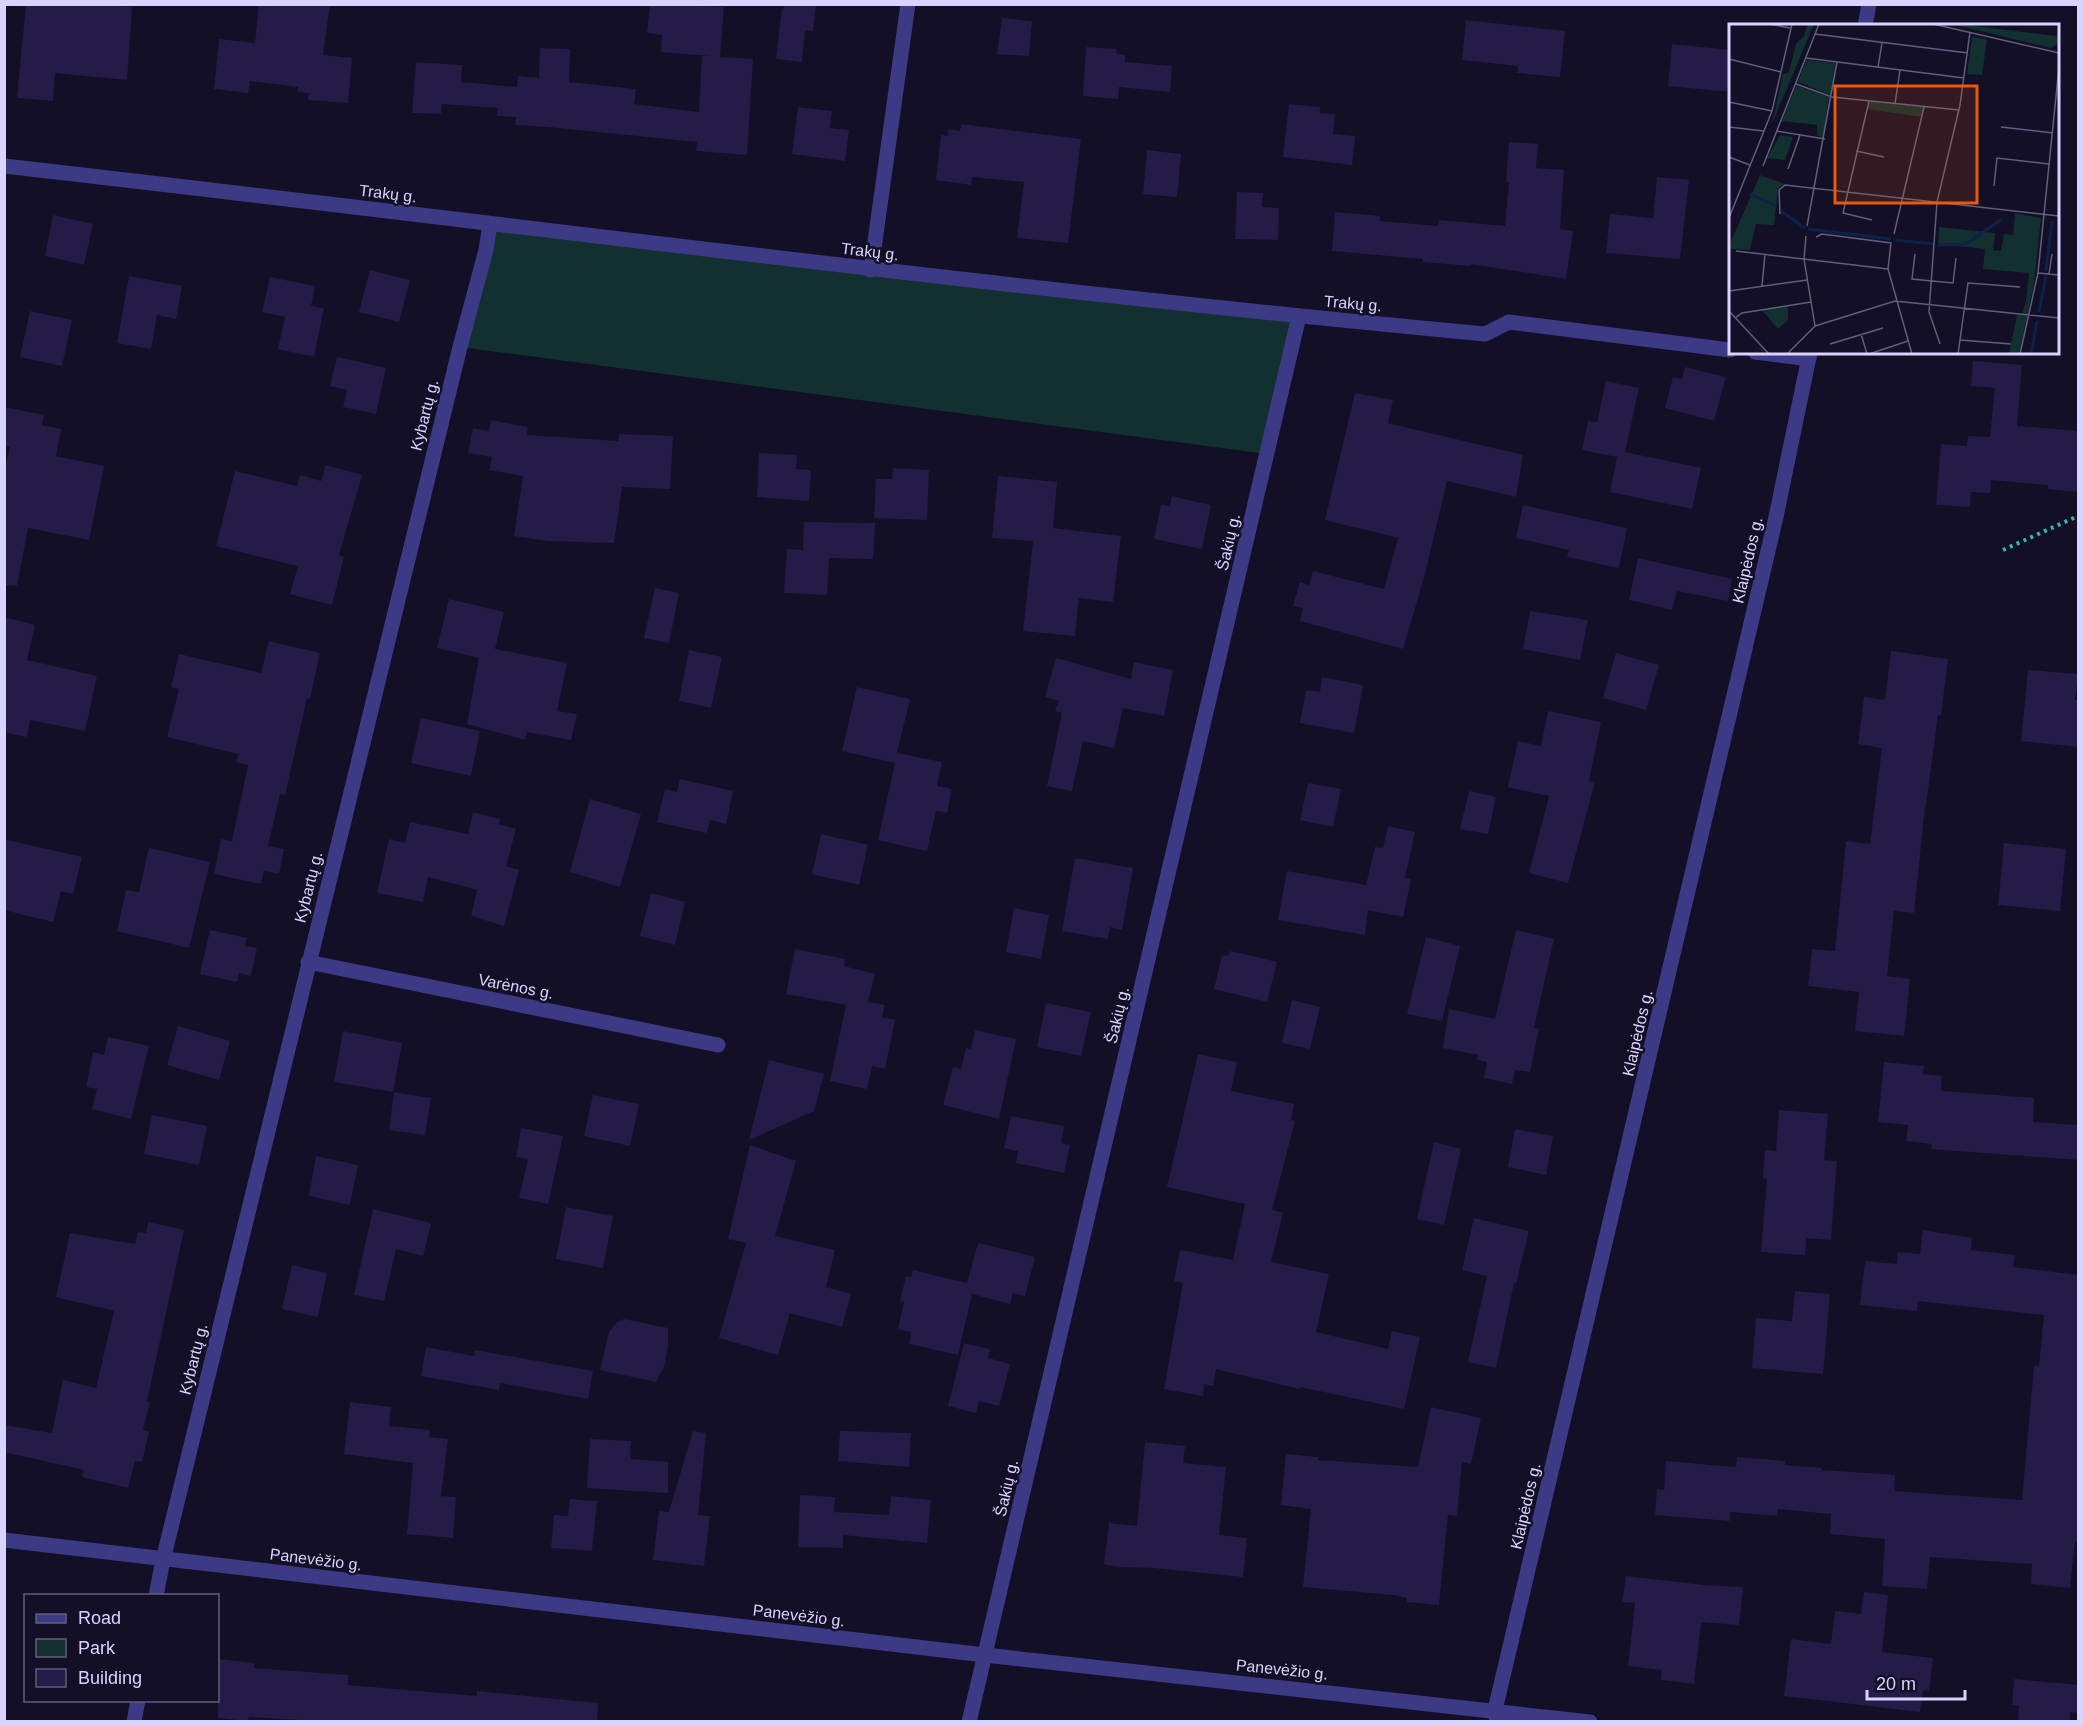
<svg xmlns="http://www.w3.org/2000/svg" width="2083" height="1726" viewBox="0 0 2083 1726" font-family="Helvetica,sans-serif">
<style>
.green{fill:#12302f}
.building{fill:#241b47}
.lines{fill:none;stroke-linecap:round;stroke-linejoin:round}
.path{stroke:#2fb8b0;stroke-width:4;stroke-dasharray:3 4.5;stroke-linecap:butt}
.street{stroke:#3d3a85;stroke-width:15}
.labels{text-anchor:middle;stroke-width:5;stroke-linejoin:round;paint-order:stroke}
.street-label{font-size:16px;fill:#d9d4ff;stroke:#130f26}
.inset-river{fill:none;stroke:#0c2248;stroke-width:3}
.inset-road{fill:none;stroke:#625e7d;stroke-width:1.5}
.view{fill:#e8590c;fill-opacity:0.15;stroke:#e8590c;stroke-width:3}
.inset-edge{fill:none;stroke:#d9d4ff;stroke-width:3}
</style>
<rect width="100%" height="100%" fill="#130f26"/>
<!-- green -->
<polygon class="green" points="490,224 1299,316 1267,454 460,347"/>
<!-- building -->
<g class="building">
<polygon points="26,4 95,4 132,7 127,80 55,73 53,101 17,98"/>
<polygon points="259,4 330,4 323,55 352,58 348,103 308,100 309,93 298,92 298,87 250,81 248,93 214,89 219,39 255,43"/>
<polygon points="650,4 724,7 720,57 753,59 747,155 696,151 697,142 548,127 515,125 516,117 497,116 498,108 442,104 441,114 412,113 416,62 462,65 461,82 517,87 518,76 539,78 540,48 570,49 569,82 636,89 634,104 699,112 702,56 710,56 661,52 662,35 647,33"/>
<polygon points="784,4 816,4 813,31 805,30 802,62 776,59 782,8 784,9"/>
<polygon points="1002,18 1032,21 1029,56 997,54"/>
<polygon points="1466,20 1565,31 1560,77 1517,73 1518,66 1462,60"/>
<polygon points="1672,44 1731,50 1731,92 1668,86"/>
<polygon points="1086,47 1117,49 1116,54 1125,55 1125,62 1172,66 1170,92 1119,87 1118,99 1083,96"/>
<polygon points="1289,104 1320,107 1320,113 1335,114 1333,134 1355,136 1352,165 1283,157"/>
<polygon points="798,107 832,111 830,128 849,130 845,161 792,154"/>
<polygon points="961,124 1081,139 1068,243 1017,238 1024,182 972,177 971,185 936,180 941,135 948,136 948,129 960,131"/>
<polygon points="1509,142 1538,144 1536,168 1564,170 1560,229 1573,231 1566,279 1471,264 1471,266 1423,262 1423,259 1332,251 1335,212 1380,216 1380,221 1438,226 1439,220 1505,226 1509,182 1506,182"/>
<polygon points="1147,150 1181,154 1177,197 1143,194"/>
<polygon points="1657,177 1689,180 1680,259 1606,253 1610,214 1653,218"/>
<polygon points="1237,192 1263,193 1262,207 1279,208 1278,240 1235,239"/>
<polygon points="53,215 93,224 84,265 45,256"/>
<polygon points="370,270 410,280 399,322 359,312"/>
<polygon points="129,276 182,286 176,319 157,315 151,349 117,343"/>
<polygon points="270,277 315,286 311,306 324,308 314,357 278,349 285,317 262,312"/>
<polygon points="30,311 72,320 62,366 20,357"/>
<polygon points="337,357 386,368 376,414 343,407 347,390 330,386"/>
<polygon points="1973,361 2022,365 2017,426 2079,431 2079,492 2048,489 2048,485 1991,480 1990,493 1971,492 1970,507 1936,505 1941,444 1967,446 1968,436 1990,437 1995,388 1971,386"/>
<polygon points="1685,367 1726,377 1714,421 1665,408 1673,377 1682,379"/>
<polygon points="1606,381 1639,388 1625,452 1701,468 1692,509 1610,492 1617,457 1582,450 1588,421 1597,422"/>
<polygon points="1355,393 1393,400 1388,423 1523,455 1516,497 1447,481 1425,574 1403,649 1300,621 1303,608 1293,606 1300,582 1309,585 1313,571 1384,589 1398,538 1325,520"/>
<polygon points="4,407 44,415 42,425 61,429 56,456 104,466 89,540 28,528 17,586 4,585 4,474 10,447 4,446"/>
<polygon points="491,420 528,427 527,435 618,441 619,434 673,436 670,489 622,487 614,543 548,541 514,536 523,476 489,470 492,457 468,453 473,428 489,431"/>
<polygon points="759,453 797,455 796,469 811,470 809,501 757,497"/>
<polygon points="326,465 362,475 339,555 344,557 332,605 290,594 298,566 216,546 235,471 297,486 300,475 321,481"/>
<polygon points="893,468 929,470 927,520 874,518 876,479 892,479"/>
<polygon points="998,476 1057,482 1053,528 1121,536 1113,602 1079,598 1075,636 1023,631 1033,541 992,538"/>
<polygon points="1172,496 1211,505 1202,549 1154,539 1161,505 1170,506"/>
<polygon points="1523,505 1627,528 1619,568 1567,557 1569,550 1516,538"/>
<polygon points="804,522 875,523 873,559 829,558 827,595 784,593 787,549 803,550"/>
<polygon points="1638,558 1732,579 1728,601 1677,591 1672,610 1629,600"/>
<polygon points="655,588 679,593 669,643 644,638"/>
<polygon points="449,599 504,612 495,649 567,663 557,711 577,714 571,740 527,732 525,740 467,724 479,658 437,648"/>
<polygon points="1530,611 1588,620 1580,660 1523,649"/>
<polygon points="4,617 35,625 27,660 97,676 85,731 30,720 27,737 4,732"/>
<polygon points="269,641 320,653 310,699 307,698 285,796 280,794 268,846 284,849 279,874 264,871 261,884 214,874 221,839 232,841 248,765 236,762 238,754 167,737 179,689 171,687 179,654 261,673"/>
<polygon points="689,650 722,657 711,708 679,701"/>
<polygon points="1891,651 1948,659 1941,716 1938,715 1926,806 1925,806 1914,913 1894,911 1887,976 1910,979 1904,1036 1855,1031 1859,992 1808,986 1812,949 1835,951 1846,841 1870,844 1882,748 1858,744 1864,697 1885,700"/>
<polygon points="1616,653 1659,665 1646,710 1603,698"/>
<polygon points="1056,658 1131,679 1134,662 1173,670 1164,716 1123,708 1114,748 1083,741 1072,791 1047,786 1062,713 1055,711 1059,701 1045,697"/>
<polygon points="2028,670 2078,674 2075,700 2079,700 2079,747 2021,741"/>
<polygon points="1322,677 1363,685 1354,733 1300,723 1306,690 1320,692"/>
<polygon points="857,687 910,699 897,753 942,762 937,786 952,789 947,813 936,811 927,851 878,840 895,763 842,751"/>
<polygon points="1548,711 1601,722 1589,781 1595,782 1568,883 1529,873 1549,796 1508,787 1518,741 1541,746"/>
<polygon points="421,718 480,731 471,776 411,763"/>
<polygon points="680,779 733,791 726,824 710,820 707,833 657,822 665,789 677,792"/>
<polygon points="1308,783 1341,789 1333,827 1300,820"/>
<polygon points="1469,791 1496,797 1488,834 1460,829"/>
<polygon points="590,799 641,814 620,887 570,872"/>
<polygon points="473,812 500,819 499,824 516,829 506,866 519,870 504,926 471,916 477,890 428,877 423,902 377,893 389,839 405,843 410,822 468,834"/>
<polygon points="1388,826 1415,832 1405,878 1411,879 1403,917 1368,910 1365,935 1278,920 1287,871 1366,885 1375,847 1383,848"/>
<polygon points="821,834 868,845 859,885 812,874"/>
<polygon points="4,839 82,857 73,894 61,891 53,922 4,910"/>
<polygon points="2004,843 2066,849 2060,911 1998,905"/>
<polygon points="149,848 210,862 189,948 117,931 126,890 139,892"/>
<polygon points="1075,858 1133,868 1122,930 1110,927 1108,939 1062,931"/>
<polygon points="651,893 685,902 675,945 640,936"/>
<polygon points="1014,908 1049,915 1041,959 1006,952"/>
<polygon points="210,930 247,938 245,946 257,948 251,976 239,973 237,982 200,974"/>
<polygon points="1516,930 1554,939 1534,1028 1539,1029 1530,1072 1515,1070 1512,1084 1484,1078 1487,1062 1477,1060 1478,1055 1443,1048 1449,1009 1495,1019"/>
<polygon points="1426,937 1460,946 1442,1021 1407,1014"/>
<polygon points="795,949 845,959 844,966 875,974 868,1002 885,1005 882,1017 895,1020 885,1069 872,1066 867,1089 830,1081 846,1005 786,994"/>
<polygon points="1230,951 1277,962 1267,1002 1214,989 1222,955 1228,956"/>
<polygon points="1292,1000 1320,1007 1310,1049 1282,1043"/>
<polygon points="1046,1003 1091,1012 1081,1056 1037,1047"/>
<polygon points="178,1026 230,1041 219,1080 167,1065"/>
<polygon points="975,1030 1016,1039 999,1119 943,1105 953,1067 961,1069 966,1048 971,1049"/>
<polygon points="343,1031 402,1043 393,1092 334,1082"/>
<polygon points="108,1037 149,1046 131,1119 92,1109 97,1089 86,1087 93,1052 104,1055"/>
<polygon points="1198,1054 1237,1062 1231,1091 1294,1104 1291,1120 1295,1121 1272,1210 1283,1213 1271,1262 1329,1274 1316,1332 1388,1349 1392,1331 1420,1337 1404,1409 1300,1387 1299,1389 1216,1369 1213,1386 1204,1384 1203,1396 1164,1389 1183,1283 1174,1281 1180,1250 1233,1260 1245,1204 1167,1187"/>
<polygon points="769,1060 824,1074 814,1111 749,1140"/>
<polygon points="1884,1062 1924,1066 1923,1074 1942,1076 1941,1091 2034,1098 2033,1122 2079,1125 2079,1160 1931,1149 1932,1144 1906,1141 1908,1125 1878,1122"/>
<polygon points="394,1092 431,1098 425,1135 389,1130"/>
<polygon points="593,1095 639,1104 630,1146 584,1136"/>
<polygon points="1779,1110 1828,1114 1824,1160 1837,1161 1831,1240 1806,1238 1805,1255 1761,1252 1767,1179 1763,1178 1765,1150 1776,1151"/>
<polygon points="152,1115 207,1126 199,1165 144,1154"/>
<polygon points="1011,1116 1064,1126 1061,1143 1070,1145 1064,1173 1016,1163 1018,1151 1004,1148"/>
<polygon points="521,1128 563,1136 548,1204 519,1198 528,1159 516,1157"/>
<polygon points="1515,1129 1553,1136 1546,1175 1508,1167"/>
<polygon points="1434,1142 1461,1149 1444,1225 1417,1219"/>
<polygon points="750,1145 796,1161 775,1236 835,1250 826,1287 851,1294 842,1327 790,1313 778,1355 719,1338 746,1243 728,1239"/>
<polygon points="316,1156 358,1165 350,1205 309,1196"/>
<polygon points="566,1207 613,1216 603,1268 556,1259"/>
<polygon points="373,1209 431,1223 423,1256 396,1249 384,1301 354,1295"/>
<polygon points="1474,1218 1529,1231 1516,1283 1514,1283 1496,1368 1468,1362 1487,1276 1462,1270"/>
<polygon points="148,1222 184,1230 147,1401 150,1402 143,1430 149,1432 142,1462 135,1461 128,1488 82,1477 84,1470 4,1452 4,1425 52,1433 63,1380 96,1388 114,1311 56,1297 70,1233 135,1244 138,1232 146,1233"/>
<polygon points="1923,1230 1972,1238 1971,1250 2015,1255 2013,1267 2079,1275 2079,1542 2075,1541 2070,1588 2031,1584 2032,1564 1930,1557 1927,1589 1882,1586 1885,1539 1830,1534 1831,1514 1778,1509 1777,1516 1730,1512 1730,1521 1655,1515 1657,1489 1664,1490 1666,1461 1736,1467 1737,1457 1785,1461 1785,1465 1822,1468 1822,1470 1895,1475 1894,1491 2022,1500 2034,1366 2039,1366 2044,1315 1918,1301 1917,1311 1860,1305 1865,1261 1897,1264 1898,1252 1920,1254"/>
<polygon points="978,1243 1035,1257 1025,1296 1013,1293 1010,1304 972,1294 958,1355 909,1344 911,1332 898,1329 904,1302 900,1301 906,1276 911,1277 913,1270 967,1283"/>
<polygon points="292,1265 327,1273 318,1317 282,1309"/>
<polygon points="1795,1291 1830,1294 1823,1374 1752,1368 1756,1318 1792,1321"/>
<polygon points="624,1319 668,1328 668,1346 664,1367 656,1382 600,1370 609,1332 617,1322"/>
<polygon points="964,1343 990,1349 988,1358 1010,1364 999,1406 979,1401 976,1413 948,1406"/>
<polygon points="426,1347 474,1356 475,1350 593,1371 588,1399 500,1383 499,1390 421,1376"/>
<polygon points="350,1402 391,1407 389,1426 430,1430 429,1437 448,1439 441,1496 456,1497 453,1538 407,1534 413,1463 344,1454"/>
<polygon points="1431,1407 1481,1418 1471,1464 1462,1462 1457,1516 1448,1515 1439,1605 1407,1602 1407,1598 1393,1595 1303,1587 1311,1509 1281,1505 1286,1454 1318,1457 1318,1460 1418,1467"/>
<polygon points="693,1431 706,1433 698,1515 710,1516 704,1566 653,1560 659,1511 669,1512"/>
<polygon points="840,1431 911,1433 909,1467 838,1461"/>
<polygon points="590,1439 631,1441 630,1459 668,1462 668,1493 587,1488"/>
<polygon points="1145,1442 1185,1446 1183,1463 1226,1467 1219,1535 1247,1538 1243,1577 1153,1568 1120,1567 1104,1564 1109,1523 1137,1526"/>
<polygon points="800,1495 835,1497 834,1512 889,1515 891,1496 931,1500 927,1543 843,1535 843,1548 798,1547"/>
<polygon points="570,1499 597,1501 592,1551 551,1548 554,1515 568,1516"/>
<polygon points="1626,1576 1704,1585 1743,1587 1739,1625 1701,1622 1694,1684 1661,1680 1662,1670 1628,1666 1635,1603 1622,1602"/>
<polygon points="1864,1592 1888,1595 1882,1652 1933,1658 1929,1691 1923,1690 1920,1712 1784,1696 1791,1639 1831,1644 1835,1611 1861,1614"/>
<polygon points="218,1659 254,1663 254,1668 348,1675 348,1685 477,1696 477,1691 598,1703 597,1722 301,1722 301,1720 249,1717 248,1721 218,1718"/>
<polygon points="2014,1679 2079,1685 2079,1713 2070,1712 2070,1722 2018,1722 2019,1706 2012,1705"/>
</g>
<g class="lines">
<!-- path -->
<polyline class="path" points="2003,550 2078,516"/>
<!-- street -->
<g class="street">
<polyline points="1865,26 1869,4"/>
<path d="M 4,166 C 498,222 991,288 1485,334 L 1509,322 L 1730,350"/>
<polyline points="871,270 908,4"/>
<polyline points="1755,352 1809,359"/>
<polyline points="308,962 718,1045"/>
<polyline points="4,1540 985,1655 1590,1722"/>
<polyline points="156,1596 163,1560 460,347 486,250 490,224"/>
<polyline points="134,1722 138,1700"/>
<polyline points="969,1722 1299,316"/>
<polyline points="1497,1722 1495,1710 1776,517 1810,352"/>
</g>
</g>
<g class="labels">
<!-- street labels -->
<g class="street-label">
<text transform="translate(388 193) rotate(7)" y="6">Trakų g.</text>
<text transform="translate(870 251) rotate(7)" y="6">Trakų g.</text>
<text transform="translate(1353 303) rotate(5)" y="6">Trakų g.</text>
<text transform="translate(424 415) rotate(-76)" y="6">Kybartų g.</text>
<text transform="translate(1228 542) rotate(-77)" y="6">Šakių g.</text>
<text transform="translate(1747 560) rotate(-77)" y="6">Klaipėdos g.</text>
<text transform="translate(308 887) rotate(-76)" y="6">Kybartų g.</text>
<text transform="translate(516 986) rotate(11)" y="6">Varėnos g.</text>
<text transform="translate(1117 1015) rotate(-77)" y="6">Šakių g.</text>
<text transform="translate(1637 1033) rotate(-77)" y="6">Klaipėdos g.</text>
<text transform="translate(193 1359) rotate(-76)" y="6">Kybartų g.</text>
<text transform="translate(1006 1488) rotate(-77)" y="6">Šakių g.</text>
<text transform="translate(1525 1506) rotate(-77)" y="6">Klaipėdos g.</text>
<text transform="translate(316 1559) rotate(7)" y="6">Panevėžio g.</text>
<text transform="translate(799 1615) rotate(7)" y="6">Panevėžio g.</text>
<text transform="translate(1282 1669) rotate(6)" y="6">Panevėžio g.</text>
</g>
</g>
<!-- overview -->
<g transform="translate(1729 24)">
<rect width="330" height="330" fill="#130f26"/>
<path d="M 79,0 L 85,0 L 43,100 L 54,50 L 60,48 L 67,20 L 75,12 ZM 230,0 L 328,12 L 330,0 L 330,19 L 322,24 L 227,1 ZM 243,13 L 258,15 L 253,51 L 238,50 ZM 77,36 L 106,39 L 102,71 L 69,58 ZM 67,62 L 100,73 L 94,113 L 88,112 L 88,101 L 53,97 ZM 140,77 L 195,83 L 193,93 L 138,85 ZM 51,111 L 64,113 L 56,136 L 38,134 ZM 31,151 L 56,160 L 49,164 L 45,201 L 27,200 L 21,226 L 3,225 L 0,222 ZM 286,189 L 312,194 L 305,259 L 290,330 L 280,330 L 288,291 L 293,291 L 297,277 L 300,249 L 254,245 L 256,225 L 209,220 L 210,203 L 266,209 L 264,226 L 272,227 L 275,210 L 284,211 ZM 59,282 L 59,296 L 49,305 L 33,286 Z" fill="#12302f"/>
<path class="inset-river" d="M 21,170 L 47,182M 52,187 L 76,204M 79,205 L 162,215M 166,216 L 204,220M 209,221 L 237,220 L 273,195M 317,247 L 323,197M 310,288 L 317,252M 302,330 L 308,297"/>
<path class="inset-road" d="M 40,0 L 61,4M 204,0 L 330,29M 86,10 L 239,29M 77,34 L 235,54M 0,35 L 52,48M 149,43 L 153,19M 67,60 L 103,73 L 230,86M 140,77 L 114,189 L 143,196M 0,78 L 43,87M 166,80 L 171,46M 0,103 L 35,107M 272,103 L 324,109M 48,107 L 96,115M 127,127 L 155,133M 0,133 L 21,141M 34,142 L 90,0M 59,145 L 71,111M 265,162 L 268,134 L 320,140M 51,190 L 50,166 L 56,161 L 330,192M 0,194 L 43,87 L 63,0M 78,202 L 108,38M 165,210 L 195,83M 87,213 L 93,210 L 162,219 L 159,245 L 183,330M 7,227 L 159,245M 186,230 L 183,255 L 203,257 L 224,259 L 227,234M 309,249 L 330,251M 320,250 L 323,230M 33,262 L 36,230M 0,267 L 78,256M 0,287 L 40,330M 6,294 L 13,289 L 82,278M 86,302 L 166,277 L 330,294M 132,310 L 138,330M 231,316 L 282,320M 101,320 L 154,304M 211,320 L 200,288 L 208,178 L 231,81 L 241,8M 58,330 L 86,302 L 75,235 L 77,212M 140,330 L 179,317M 229,330 L 239,259 L 291,263M 291,330 L 309,249 L 330,43"/>
<path class="view" d="M 106,62 L 248,62 L 248,179 L 106,179 Z"/>
<rect width="330" height="330" class="inset-edge"/>
</g>
<!-- border -->
<rect width="2083" height="1726" fill="none" stroke="#d9d4ff" stroke-width="12"/>
<!-- legend -->
<rect x="24" y="1594" width="195" height="108" fill="#130f26" stroke="#625e7d" stroke-width="1.5"/>
<rect x="36" y="1614" width="30" height="9" fill="#3d3a85" stroke="#625e7d" stroke-width="1.5"/>
<text x="78" y="1624" font-size="18" fill="#d9d4ff">Road</text>
<rect x="36" y="1639" width="30" height="18" fill="#12302f" stroke="#625e7d" stroke-width="1.5"/>
<text x="78" y="1654" font-size="18" fill="#d9d4ff">Park</text>
<rect x="36" y="1669" width="30" height="18" fill="#241b47" stroke="#625e7d" stroke-width="1.5"/>
<text x="78" y="1684" font-size="18" fill="#d9d4ff">Building</text>
<!-- scale -->
<path d="M1867 1690v9h98v-9" fill="none" stroke="#d9d4ff" stroke-width="3"/>
<text x="1876" y="1690" font-size="18" fill="#d9d4ff" stroke="#130f26" stroke-width="4.5" paint-order="stroke">20 m</text>
</svg>
